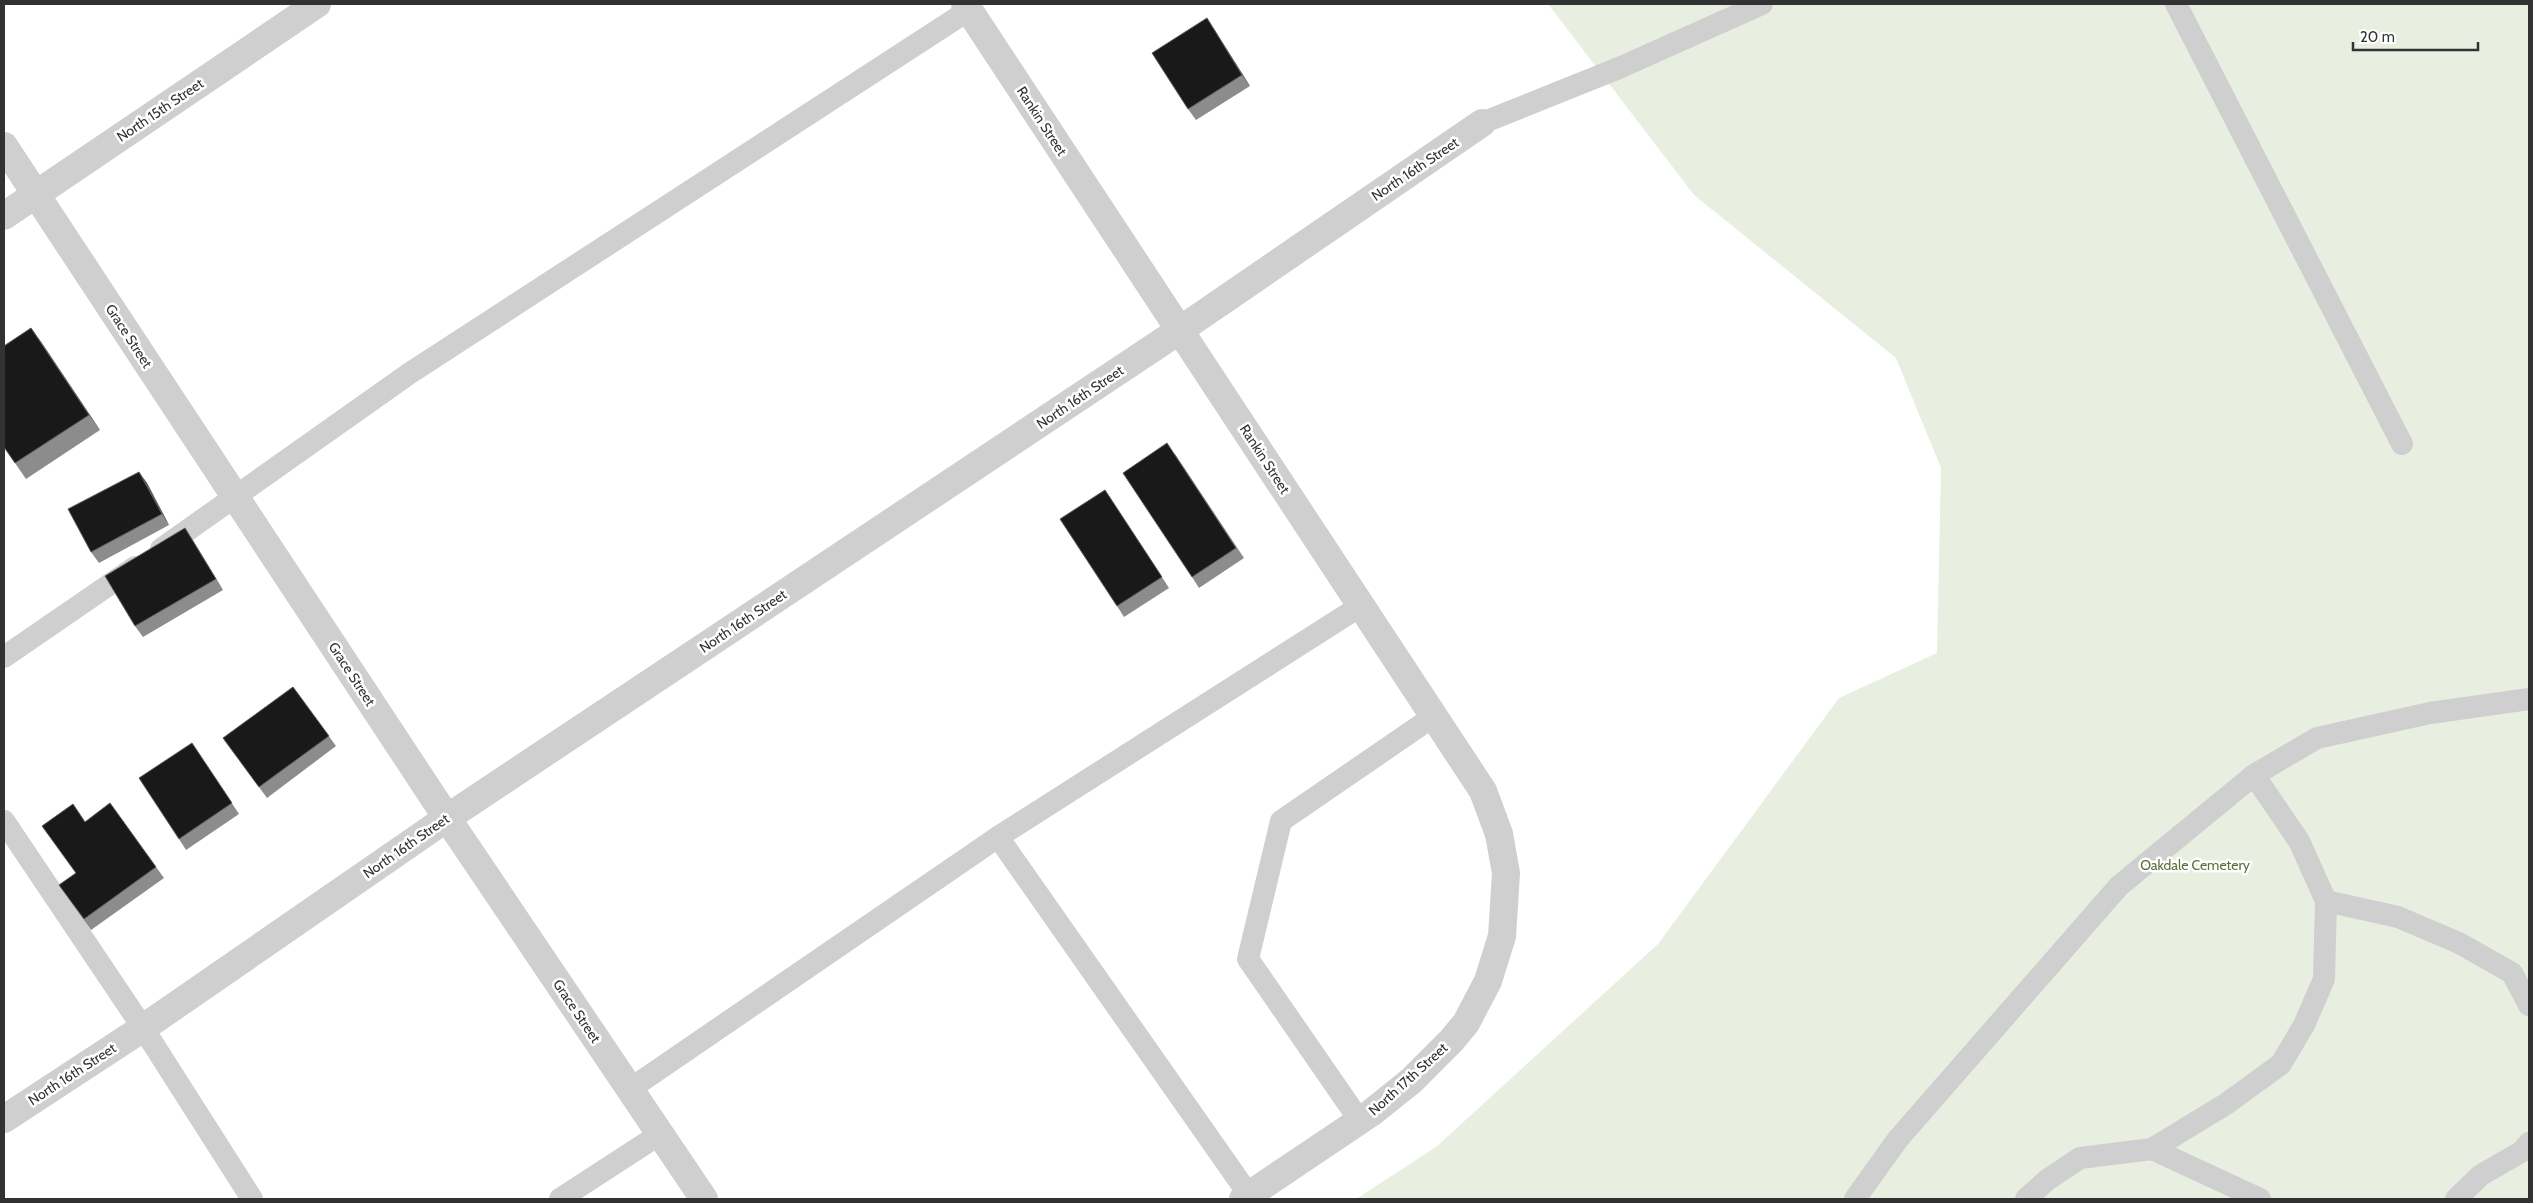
<svg xmlns="http://www.w3.org/2000/svg" width="2533" height="1203" viewBox="0 0 2533 1203" font-family="Cabin,sans-serif">
<style>
.green{fill:#e9efe0}
.lines{fill:none;stroke-linecap:round;stroke-linejoin:round}
.service{stroke:#cfcfcf;stroke-width:22}
.minor{stroke:#cfcfcf;stroke-width:28}
.tertiary{stroke:#cfcfcf;stroke-width:28}
.wall{fill:#8c8c8c}
.shaded-wall{fill:#5e5e5e}
.building{fill:#191919;stroke:#5e5e5e}
.labels{text-anchor:middle;stroke-width:5;stroke-linejoin:round;paint-order:stroke}
.street-label{font-size:14px;fill:#323232;stroke:#fff}
.park-label{font-size:14px;fill:#57713b;stroke:#fff}
</style>
<rect width="100%" height="100%" fill="#fff"/>
<!-- green -->
<polygon class="green" points="1548,4 2529,4 2529,1199 1356,1199 1436,1147 1658,944 1839,698 1937,653 1941,468 1896,358 1694,195"/>
<g class="lines">
<!-- service -->
<g class="service">
<polyline points="2176,4 2402,444"/>
<polyline points="1482,123 1619,68 1762,4"/>
<polyline points="161,549 410,373 969,10"/>
<polyline points="4,657 135,567"/>
<polyline points="4,821 143,1028 252,1199"/>
<polyline points="998,837 1249,1195"/>
<polyline points="2326,901 2398,917 2459,943 2512,973 2529,1005"/>
<polyline points="630,1089 998,837 1362,605"/>
<polyline points="1360,1121 1248,959 1281,821 1434,716"/>
<polyline points="2152,1149 2260,1199"/>
<polyline points="560,1199 660,1134"/>
<polyline points="1855,1199 1898,1139 2119,886 2254,775 2317,738 2430,713 2529,699"/>
<polyline points="2026,1199 2047,1180 2080,1158 2152,1149 2226,1104 2281,1064 2304,1025 2324,979 2326,901 2299,841 2254,775"/>
<polyline points="2456,1199 2481,1175 2521,1152 2529,1143"/>
</g>
<!-- minor -->
<g class="minor">
<polyline points="4,216 317,4"/>
<polyline points="1180,330 1482,123"/>
</g>
<!-- tertiary -->
<g class="tertiary">
<polyline points="965,4 1483,791 1499,834 1506,873 1502,936 1488,981 1466,1023 1451,1041 1411,1081 1371,1113 1243,1199"/>
<polyline points="4,146 447,818 704,1199"/>
<polyline points="4,1119 143,1028 447,818 1180,330"/>
</g>
</g>
<!-- wall -->
<g class="wall">
<polygon points="1214,29 1250,86 1196,120 1188,109"/>
<polygon points="31,328 100,430 26,479 4,447"/>
<polygon points="1175,454 1244,558 1199,588 1192,577"/>
<polygon points="139,472 147,483 169,525 99,563 91,552"/>
<polygon points="1105,490 1169,588 1124,617 1117,606"/>
<polygon points="185,528 192,539 223,590 143,637 135,626"/>
<polygon points="293,687 336,746 267,798 223,738"/>
<polygon points="192,743 239,814 186,850 179,839"/>
<polygon points="110,803 164,878 91,930 59,885 76,873 85,822"/>
</g>
<!-- shaded-wall -->
<g class="shaded-wall">
<polygon points="1207,18 1214,29 1250,86 1242,75"/>
<polygon points="31,328 42,343 100,430 89,415"/>
<polygon points="139,472 147,483 169,525 162,514"/>
<polygon points="185,528 192,539 223,590 216,579"/>
</g>
<!-- building -->
<g class="building">
<polygon points="1207,18 1242,75 1188,109 1152,53"/>
<polygon points="31,328 89,415 15,463 4,447 4,346"/>
<polygon points="1167,443 1236,548 1192,577 1123,473"/>
<polygon points="139,472 162,514 91,552 68,509"/>
<polygon points="1105,490 1162,577 1117,606 1060,519"/>
<polygon points="185,528 216,579 135,626 105,576"/>
<polygon points="293,687 329,736 259,787 223,738"/>
<polygon points="192,743 232,803 179,839 139,778"/>
<polygon points="110,803 156,867 84,919 59,885 76,873 42,826 73,804 85,822"/>
</g>
<g class="labels">
<!-- street labels -->
<g class="street-label">
<text transform="translate(160 110) rotate(-34)" y="5">North 15th Street</text>
<text transform="translate(1042 121) rotate(57)" y="5">Rankin Street</text>
<text transform="translate(1415 169) rotate(-34)" y="5">North 16th Street</text>
<text transform="translate(129 336) rotate(57)" y="5">Grace Street</text>
<text transform="translate(1080 397) rotate(-34)" y="5">North 16th Street</text>
<text transform="translate(1265 459) rotate(57)" y="5">Rankin Street</text>
<text transform="translate(743 621) rotate(-34)" y="5">North 16th Street</text>
<text transform="translate(352 674) rotate(57)" y="5">Grace Street</text>
<text transform="translate(406 846) rotate(-35)" y="5">North 16th Street</text>
<text transform="translate(577 1011) rotate(56)" y="5">Grace Street</text>
<text transform="translate(72 1074) rotate(-33)" y="5">North 16th Street</text>
<text transform="translate(1408 1079) rotate(-42)" y="5">North 17th Street</text>
</g>
<!-- park labels -->
<g class="park-label">
<text x="2195" y="870">Oakdale Cemetery</text>
</g>
</g>
<!-- border -->
<rect width="2533" height="1203" fill="none" stroke="#323232" stroke-width="10"/>
<!-- scale -->
<path d="M2353 42v8h125v-8" fill="none" stroke="#323232" stroke-width="2.5"/>
<text x="2360" y="42" font-size="15" fill="#323232" stroke="#ffffff" stroke-width="4" paint-order="stroke">20 m</text>
</svg>
